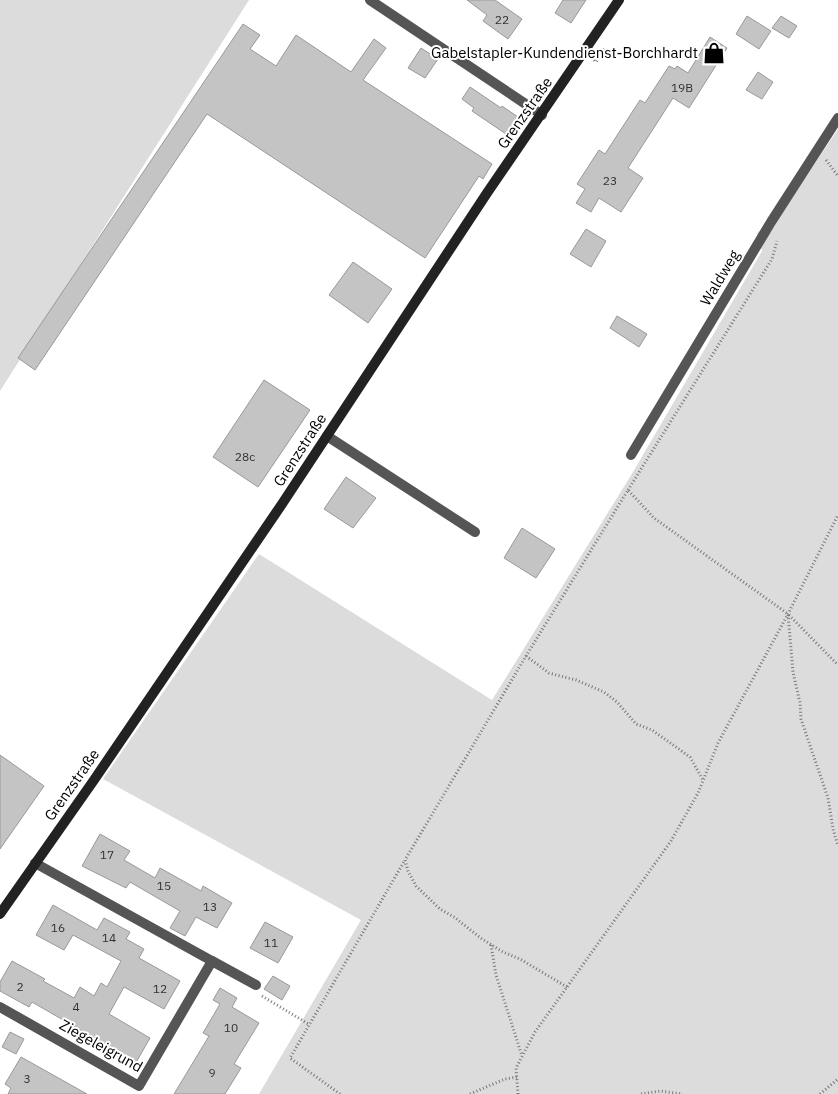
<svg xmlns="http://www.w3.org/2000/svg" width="838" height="1094" viewBox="0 0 838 1094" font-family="'IBM Plex Sans',sans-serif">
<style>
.green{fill:#dcdcdc}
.building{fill:#c4c4c4;stroke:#999}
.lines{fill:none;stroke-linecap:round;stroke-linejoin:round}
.path{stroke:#777;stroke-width:3;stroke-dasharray:1 2.5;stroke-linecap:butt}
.lane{stroke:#555;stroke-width:10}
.street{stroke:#555;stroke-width:10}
.secondary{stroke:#222;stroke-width:10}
.labels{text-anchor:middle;stroke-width:4;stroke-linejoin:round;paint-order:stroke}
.number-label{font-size:12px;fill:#313131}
.poi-label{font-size:15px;fill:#000;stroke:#fff;text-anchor:end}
.street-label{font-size:15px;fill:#000;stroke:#fff}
</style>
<rect width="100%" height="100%" fill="#fff"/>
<!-- green -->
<g class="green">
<polygon points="0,0 249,0 0,391"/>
<polygon points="838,129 838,1094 259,1094 361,920 103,779 259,554 492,700 633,472 762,251 757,233 771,222 775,224"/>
</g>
<!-- building -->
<g class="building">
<polygon points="467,0 495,0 522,19 508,39 483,21 487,15"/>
<polygon points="563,0 586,0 571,23 555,13"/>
<polygon points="747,16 771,31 759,49 736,34"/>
<polygon points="781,16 797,26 789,38 772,28"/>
<polygon points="243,24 260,35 250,49 276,66 296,35 351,72 374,39 386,48 363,80 492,164 483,179 479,176 425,258 207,114 35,370 18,358"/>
<polygon points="710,37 727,48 689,108 673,98 628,168 643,178 621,212 599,198 591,212 576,203 585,189 577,184 599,150 605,154 640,100 645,103 669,66 675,69 677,66 688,73"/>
<polygon points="421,48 438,59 425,78 408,68"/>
<polygon points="758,72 773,82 762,99 746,90"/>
<polygon points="470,87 501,108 502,106 521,119 509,136 472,111 474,108 462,99"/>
<polygon points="586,229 606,241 591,267 570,254"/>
<polygon points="353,262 392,289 368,323 329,295"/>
<polygon points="617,316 647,334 639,347 610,328"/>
<polygon points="264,380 310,410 258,487 213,457"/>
<polygon points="346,477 376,498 353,528 324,509"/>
<polygon points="522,528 555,549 536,578 504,558"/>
<polygon points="0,755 44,786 0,849"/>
<polygon points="100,834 130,851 124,860 155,878 160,868 201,891 203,886 232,903 217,928 196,917 185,936 170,928 180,911 130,882 126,888 82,866"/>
<polygon points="53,905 97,930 104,918 130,932 126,939 144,949 139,958 180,981 164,1009 124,987 109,1014 150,1038 134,1066 104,1049 105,1046 95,1040 96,1039 32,1002 29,1007 0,991 0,982 12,961 45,979 43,981 74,998 80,987 94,996 101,983 107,987 121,961 73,935 64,950 36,935"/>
<polygon points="265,922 293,937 278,963 250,948"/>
<polygon points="273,976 290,986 282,1000 264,989"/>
<polygon points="220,988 237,998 232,1007 259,1023 234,1064 241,1068 225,1094 174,1094 209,1036 203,1033 220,1004 213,1000"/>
<polygon points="10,1032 24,1039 16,1054 2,1047"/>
<polygon points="21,1057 87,1094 8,1094 11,1088 5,1084"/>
</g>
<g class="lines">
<!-- path -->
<g class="path">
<polyline points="594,60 596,62 606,47"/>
<polyline points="826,160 838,176"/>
<polyline points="628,490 772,259 777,241"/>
<polyline points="789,615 838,665"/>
<polyline points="526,656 549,673 576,680 604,692 617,702 636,724 652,730 690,757 703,780"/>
<polyline points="491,945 496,975 522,1056"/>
<polyline points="567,987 520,959 503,952 482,939 454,917 440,909 416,886 408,871 405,860 526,656 628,490 654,518 788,614 793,672 800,703 801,719 828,798 833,829 838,846"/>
<polyline points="262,996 310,1025"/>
<polyline points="340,1094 290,1058 405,860"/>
<polyline points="470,1094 505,1079 517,1077"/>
<polyline points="518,1094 516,1068 535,1032 671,841 698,793 718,743 788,614 838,515"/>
<polyline points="641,1094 660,1091 682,1094"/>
<polyline points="820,1094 838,1079"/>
</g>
<!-- lane -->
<g class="lane">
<polyline points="370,0 542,115"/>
<polyline points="327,436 475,532"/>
<polyline points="212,961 256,985"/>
</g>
<!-- street -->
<g class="street">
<polyline points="631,455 771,222 838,118"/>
<polyline points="0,1007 139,1086 212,961 35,863"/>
</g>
<!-- secondary -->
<polyline class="secondary" points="0,914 94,780 282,504 487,193 619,0"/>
</g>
<!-- icons -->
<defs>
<g id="shop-bare" transform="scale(1.725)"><path d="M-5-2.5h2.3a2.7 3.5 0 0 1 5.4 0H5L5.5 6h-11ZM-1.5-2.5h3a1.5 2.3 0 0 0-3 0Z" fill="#000" stroke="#fff" stroke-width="2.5" paint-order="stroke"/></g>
</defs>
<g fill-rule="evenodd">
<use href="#shop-bare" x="714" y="53"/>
</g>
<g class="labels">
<!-- number labels -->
<g class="number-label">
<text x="502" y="24">22</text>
<text x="682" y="92">19B</text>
<text x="610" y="185">23</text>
<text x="245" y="461">28c</text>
<text x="107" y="859">17</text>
<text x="164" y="890">15</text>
<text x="210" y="911">13</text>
<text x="58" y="932">16</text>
<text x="109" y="942">14</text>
<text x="271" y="947">11</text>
<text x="20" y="991">2</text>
<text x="160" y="993">12</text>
<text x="76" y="1011">4</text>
<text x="231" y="1032">10</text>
<text x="212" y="1077">9</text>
<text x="27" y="1083">3</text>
</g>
<!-- poi labels -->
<g class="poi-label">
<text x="698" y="58">Gabelstapler-Kundendienst-Borchhardt</text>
</g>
<!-- street labels -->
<g class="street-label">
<text transform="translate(525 113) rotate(-55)" y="5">Grenzstraße</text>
<text transform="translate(720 278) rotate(-59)" y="5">Waldweg</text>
<text transform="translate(300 450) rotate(-57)" y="5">Grenzstraße</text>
<text transform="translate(72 785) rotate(-55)" y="5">Grenzstraße</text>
<text transform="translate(101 1046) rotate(29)" y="5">Ziegeleigrund</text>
</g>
</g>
</svg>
